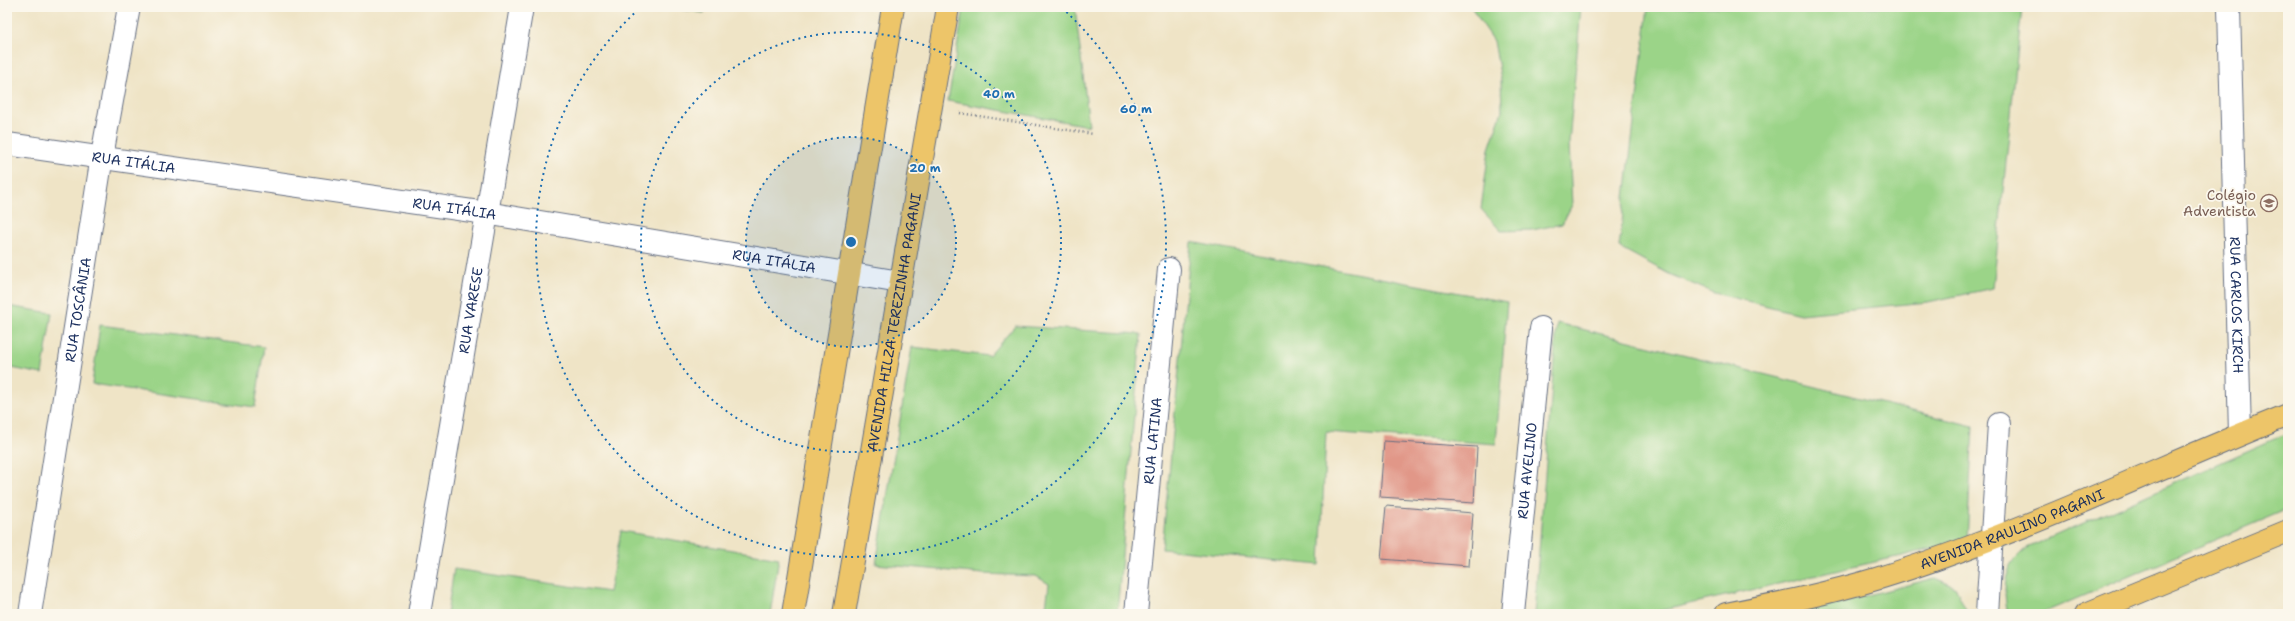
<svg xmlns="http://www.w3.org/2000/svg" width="2295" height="621" viewBox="0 0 2295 621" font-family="'Shantell Sans',sans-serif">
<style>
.green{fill:#9bd488;stroke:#5b8273}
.building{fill:#e19788}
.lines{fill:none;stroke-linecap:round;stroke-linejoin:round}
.minor-casing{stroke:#656e82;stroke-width:24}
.major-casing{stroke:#656e82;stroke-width:24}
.path{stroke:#656e82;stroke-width:2.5;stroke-dasharray:1 3;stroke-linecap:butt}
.minor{stroke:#fff;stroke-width:22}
.major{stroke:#edc569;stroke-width:22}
.ring{fill:none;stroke:#1f6fb2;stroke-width:2;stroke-dasharray:2 4}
.labels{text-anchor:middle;stroke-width:3.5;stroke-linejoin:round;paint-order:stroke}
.street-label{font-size:14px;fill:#1b2f5e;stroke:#fbf7ec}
.education-label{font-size:14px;fill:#785e54;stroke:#fbf7ec;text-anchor:end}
.centre{fill:#1f6fb2;stroke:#fbf7ec;stroke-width:2}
.ring-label{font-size:12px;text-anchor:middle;font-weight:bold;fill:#1f6fb2;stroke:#fbf7ec;stroke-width:3.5;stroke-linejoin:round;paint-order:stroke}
</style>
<rect width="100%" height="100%" fill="#fbf7ec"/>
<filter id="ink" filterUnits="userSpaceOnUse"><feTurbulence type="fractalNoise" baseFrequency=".025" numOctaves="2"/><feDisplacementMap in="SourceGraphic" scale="8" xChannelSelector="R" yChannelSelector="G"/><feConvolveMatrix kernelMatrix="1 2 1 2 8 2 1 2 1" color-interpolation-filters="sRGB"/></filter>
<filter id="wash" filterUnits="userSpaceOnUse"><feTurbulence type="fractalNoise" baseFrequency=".012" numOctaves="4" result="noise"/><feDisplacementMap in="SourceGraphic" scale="16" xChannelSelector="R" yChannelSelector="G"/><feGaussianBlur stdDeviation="0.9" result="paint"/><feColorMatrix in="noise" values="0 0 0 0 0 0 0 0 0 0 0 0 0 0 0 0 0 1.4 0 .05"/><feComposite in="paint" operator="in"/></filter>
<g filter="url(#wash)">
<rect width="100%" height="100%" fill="#efe4c6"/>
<!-- green -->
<g class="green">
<polygon points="665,7 705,7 704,13"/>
<polygon points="964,7 1075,7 1089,126 948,101"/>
<polygon points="1471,7 1581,7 1569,143 1572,205 1562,224 1532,230 1501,231 1481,209 1489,149 1502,111 1501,80 1494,41"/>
<polygon points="1648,7 2022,7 1993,288 1928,302 1800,314 1714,293 1669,274 1619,247"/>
<polygon points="1191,242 1507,302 1496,444 1326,432 1320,565 1162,549"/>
<polygon points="7,306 52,313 42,374 7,367"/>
<polygon points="1557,323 1973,426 1967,541 1646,614 1534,614"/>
<polygon points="100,325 264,347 255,407 92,384"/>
<polygon points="1015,326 1141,334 1117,614 1045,614 1049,584 1036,576 983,574 876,564 912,347 989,356"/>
<path d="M 2288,433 L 2288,509 L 2040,614 L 2008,614 C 2002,587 2004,565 2027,548 Z"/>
<polygon points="621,531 779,558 770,614 447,614 454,569 609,592"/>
<polygon points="1935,578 1955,587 1968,614 1794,614"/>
</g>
<g id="blocks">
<!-- building -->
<g class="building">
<polygon points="1384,441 1477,447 1474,503 1380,497"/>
<polygon points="1386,506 1473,513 1469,566 1381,559"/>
</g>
</g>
</g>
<g filter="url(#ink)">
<use href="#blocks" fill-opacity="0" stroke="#656e82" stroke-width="1"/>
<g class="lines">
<!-- minor casing -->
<g class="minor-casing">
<g id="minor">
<path id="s1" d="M 2229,7 L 2240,434"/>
<path id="s2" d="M 7,144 L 486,213 L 900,282"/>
<path id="s3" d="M 30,614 L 102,156 L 129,7"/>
<path id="s4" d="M 419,614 L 522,7"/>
<path id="s5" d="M 1136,614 L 1169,269"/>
<path id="s6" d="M 1513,614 L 1541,328"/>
<polyline points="1987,614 1999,424"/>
</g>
</g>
<!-- major casing -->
<g class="major-casing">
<g id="major">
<polyline points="793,614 893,7"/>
<path id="s7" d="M 844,614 L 948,7"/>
<path id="s8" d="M 1726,614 C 1776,604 1826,594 1876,579 C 2017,536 2151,470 2288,415"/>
<polyline points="2086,614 2288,531"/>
</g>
</g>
<!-- path -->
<polyline class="path" points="960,113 1093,134"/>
<!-- minor -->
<use href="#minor" class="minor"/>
<!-- major -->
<use href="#major" class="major"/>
</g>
</g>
<!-- distance rings -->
<circle cx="851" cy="242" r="105" fill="#1f6fb2" fill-opacity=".12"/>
<g class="ring">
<circle cx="851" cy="242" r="105"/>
<circle cx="851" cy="242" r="210"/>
<path d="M1062 8A315 315 0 1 1 640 8"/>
</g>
<!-- icons -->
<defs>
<g id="school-ring" transform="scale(0.9)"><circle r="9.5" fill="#fbf7ec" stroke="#8d6e63" stroke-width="1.5"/><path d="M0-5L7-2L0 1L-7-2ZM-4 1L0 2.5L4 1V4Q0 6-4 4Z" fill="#8d6e63"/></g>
</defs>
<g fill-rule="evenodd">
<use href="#school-ring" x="2269" y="203"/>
</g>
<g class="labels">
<!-- street labels -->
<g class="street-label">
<text dy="5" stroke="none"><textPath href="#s2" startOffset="128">RUA ITÁLIA</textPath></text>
<text dy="5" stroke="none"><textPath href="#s2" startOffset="452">RUA ITÁLIA</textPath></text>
<text dy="5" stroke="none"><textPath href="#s2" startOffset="776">RUA ITÁLIA</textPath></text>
<text dy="5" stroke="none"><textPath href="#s1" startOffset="298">RUA CARLOS KIRCH</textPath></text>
<text dy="5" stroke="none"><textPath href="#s3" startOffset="308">RUA TOSCÂNIA</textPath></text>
<text dy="5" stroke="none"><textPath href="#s4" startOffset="308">RUA VARESE</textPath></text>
<text dy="5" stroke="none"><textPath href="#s7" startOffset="296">AVENIDA HILZA TEREZINHA PAGANI</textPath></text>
<text dy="5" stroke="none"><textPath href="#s5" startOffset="174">RUA LATINA</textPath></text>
<text dy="5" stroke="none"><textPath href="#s6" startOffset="144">RUA AVELINO</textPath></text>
<text dy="5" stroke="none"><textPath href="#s8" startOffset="299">AVENIDA RAULINO PAGANI</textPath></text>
</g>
<!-- education labels -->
<g class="education-label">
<text x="2256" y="200">Colégio<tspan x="2256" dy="16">Adventista</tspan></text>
</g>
</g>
<circle cx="851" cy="242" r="6" class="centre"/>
<g class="ring-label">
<text x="999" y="98">40 m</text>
<text x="1136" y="113">60 m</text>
<text x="925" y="172">20 m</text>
</g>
<!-- margin -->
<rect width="2295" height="621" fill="none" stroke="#fbf7ec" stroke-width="24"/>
</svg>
